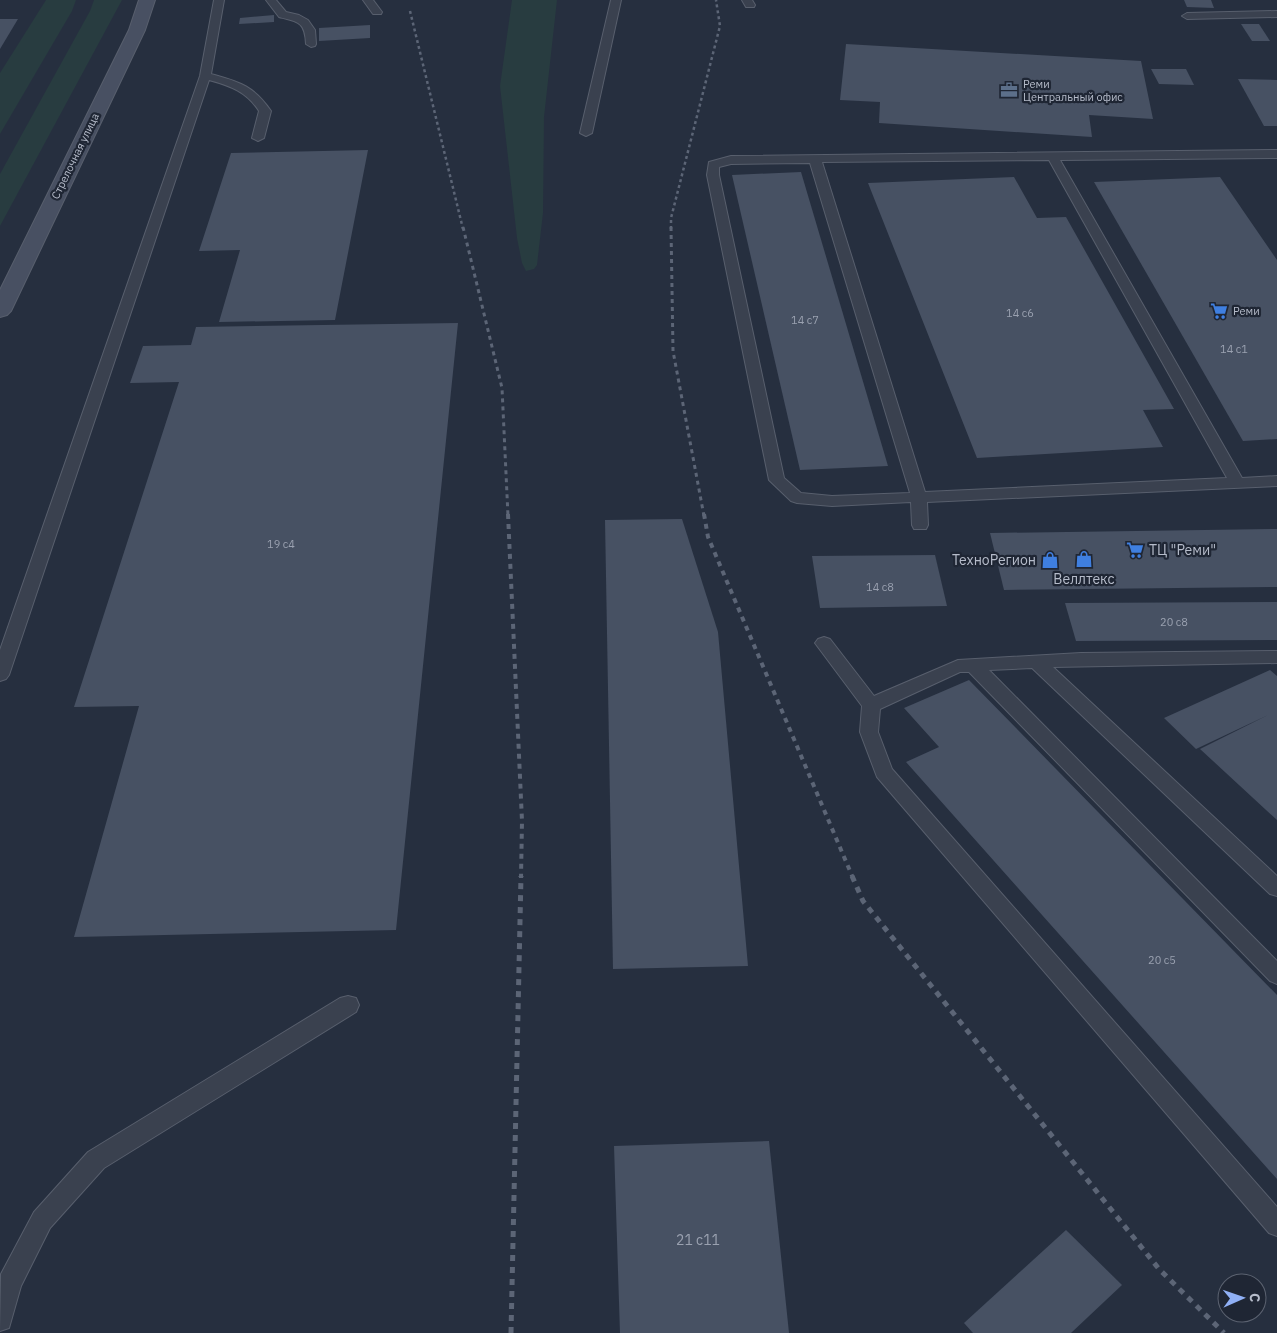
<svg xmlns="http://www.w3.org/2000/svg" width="1277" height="1333" viewBox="0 0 1277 1333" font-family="'IBM Plex Sans',sans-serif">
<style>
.green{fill:#283c40}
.building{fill:#475163}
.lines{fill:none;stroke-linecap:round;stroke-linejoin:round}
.service-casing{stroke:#585f6d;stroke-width:2}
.secondary-casing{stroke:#585f6d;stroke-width:2}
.service{fill:#3a414f;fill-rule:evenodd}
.secondary{fill:#485062;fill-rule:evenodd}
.rail-far3{stroke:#5c6576;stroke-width:2.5;stroke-dasharray:3 3;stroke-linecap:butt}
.rail-far2{stroke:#5c6576;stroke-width:3;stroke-dasharray:4 4;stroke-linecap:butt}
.rail-far1{stroke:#5c6576;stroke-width:4;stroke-dasharray:5 5;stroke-linecap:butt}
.rail{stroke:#5c6576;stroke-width:5;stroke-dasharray:6 6;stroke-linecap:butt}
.labels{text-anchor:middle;stroke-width:4.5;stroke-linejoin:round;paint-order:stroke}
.far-poi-label{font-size:11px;fill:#b6bcca;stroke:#1f2634;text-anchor:start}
.far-street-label{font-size:11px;fill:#b6bcca;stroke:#1f2634}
.number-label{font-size:11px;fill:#9aa1b0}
.poi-label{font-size:14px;fill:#b6bcca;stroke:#1f2634;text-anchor:start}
.near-number-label{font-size:14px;fill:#9aa1b0}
</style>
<rect width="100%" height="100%" fill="#262f3f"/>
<!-- green -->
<g class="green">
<polygon points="46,0 76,0 72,11 0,134 0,73"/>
<polygon points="94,0 122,0 0,226 0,174 90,11"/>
<polygon points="512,0 557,0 544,117 543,213 537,265 534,269 526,271 522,263 517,238 500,86"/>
</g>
<!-- building -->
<g class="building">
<polygon points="1184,0 1211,0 1214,8 1187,7"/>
<polygon points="274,15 274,22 239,24 240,18"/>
<polygon points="0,19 18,19 0,49"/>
<polygon points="1241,24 1259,24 1270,41 1252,41"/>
<polygon points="370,25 370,38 319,41 319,28"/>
<polygon points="846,44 1141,61 1153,119 1089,115 1092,137 879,123 880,102 840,100"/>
<polygon points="1151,69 1186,69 1194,85 1159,84"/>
<polygon points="1238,79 1277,80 1277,126 1264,126"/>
<polygon points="368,150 335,320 219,322 240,250 199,251 231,153"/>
<polygon points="801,172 888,466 800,470 732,175"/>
<polygon points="1014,177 1037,218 1066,217 1174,409 1143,410 1163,447 977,458 868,183"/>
<polygon points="1220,177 1277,260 1277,439 1243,441 1094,182"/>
<polygon points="458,323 396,930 74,937 139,706 74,707 179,382 130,383 143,346 191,345 196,327"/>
<polygon points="682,519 718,632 748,966 613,969 605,520"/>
<polygon points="1277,529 1277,587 1004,590 990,533"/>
<polygon points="935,555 947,606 820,608 812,556"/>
<polygon points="1277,602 1277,640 1076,641 1065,603"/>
<polygon points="1270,670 1277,676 1277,820 1200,749 1268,715 1196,749 1164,718"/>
<polygon points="969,680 1277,995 1277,1179 906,762 939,747 904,708"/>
<polygon points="769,1141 789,1333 620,1333 614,1146"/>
<polygon points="1066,1230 1122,1285 1071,1333 973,1333 964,1323"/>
</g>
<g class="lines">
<!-- service casing -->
<g class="service-casing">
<g id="service">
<path d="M 214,0 L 224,0 L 211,74 C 239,82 253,85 271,111 L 264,138 L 258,141 L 252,138 L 259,111 C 247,92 231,86 209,80 L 9,675 L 6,679 L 0,681 L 0,650 L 200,76 Z"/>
<path d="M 266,0 L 276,0 L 286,12 L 299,15 L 308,20 L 315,30 L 316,44 L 315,46 L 311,47 L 306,44 C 305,22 299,22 279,17 Z"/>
<polygon points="363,0 373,0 382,12 381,14 373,14"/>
<polygon points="611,0 621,0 592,133 586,136 580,133"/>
<polygon points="742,0 752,0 755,5 754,7 746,7"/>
<polygon points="1277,11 1277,17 1187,19 1182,16 1187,13"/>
<path d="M 1277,150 L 1277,158 L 1060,160 L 1242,478 L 1277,476 L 1277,486 L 927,502 L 928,525 L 926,529 L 914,529 L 912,525 L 911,502 L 832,506 L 797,503 L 791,501 L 769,480 L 707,175 L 709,162 L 731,156 ZM 1049,160 L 1227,478 L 925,492 L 822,162 ZM 810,163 L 910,493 L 832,496 L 801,493 L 784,478 L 719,175 L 719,167 L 731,164 Z"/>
<polygon points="824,637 830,639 874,696 958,660 1081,653 1277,651 1277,663 1053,667 1277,876 1277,896 1270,894 1032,668 989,670 1277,961 1277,984 1270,981 969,672 960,672 880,709 878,732 892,769 1277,1207 1277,1236 1269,1233 877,777 860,732 862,706 815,643 818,639"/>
<polygon points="348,996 356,998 359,1005 356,1012 104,1168 50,1228 21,1286 9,1328 0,1331 1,1274 34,1212 88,1152 340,998"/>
</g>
</g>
<!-- secondary casing -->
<g class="secondary-casing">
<polygon id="secondary" points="139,0 155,0 145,30 11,311 7,315 0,317 0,290 129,30"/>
</g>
<!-- service -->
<use href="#service" class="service"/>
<!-- secondary -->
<use href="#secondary" class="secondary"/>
<!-- rail-far3 -->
<g class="rail-far3">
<polyline points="410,11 463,229"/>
<polyline points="671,229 671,218 720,26 716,0"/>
</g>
<!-- rail-far2 -->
<g class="rail-far2">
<polyline points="463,227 502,388 508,516"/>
<polyline points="671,227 673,351 704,516"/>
</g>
<!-- rail-far1 -->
<g class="rail-far1">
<polyline points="508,514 522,821 521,878"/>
<polyline points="704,514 708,537 853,878"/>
</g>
<!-- rail -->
<g class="rail">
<polyline points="852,876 863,901 1159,1269 1224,1333"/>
<polyline points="511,1333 521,876"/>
</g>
</g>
<!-- icons -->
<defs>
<g id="office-bare" transform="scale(1.35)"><path d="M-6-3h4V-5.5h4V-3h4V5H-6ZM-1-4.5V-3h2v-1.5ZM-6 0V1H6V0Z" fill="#5c6f8a" stroke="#1f2634" stroke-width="2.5" paint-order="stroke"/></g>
<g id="supermarket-bare" transform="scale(1.35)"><path d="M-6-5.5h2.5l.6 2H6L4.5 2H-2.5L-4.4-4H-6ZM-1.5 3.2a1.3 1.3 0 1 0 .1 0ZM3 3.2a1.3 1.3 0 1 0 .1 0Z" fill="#3f7fe0" stroke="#1f2634" stroke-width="2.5" paint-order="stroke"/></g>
<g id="shop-bare" transform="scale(1.35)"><path d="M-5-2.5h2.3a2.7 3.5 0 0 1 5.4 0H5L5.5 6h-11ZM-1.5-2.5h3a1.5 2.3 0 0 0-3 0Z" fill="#3f7fe0" stroke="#1f2634" stroke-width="2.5" paint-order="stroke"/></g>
</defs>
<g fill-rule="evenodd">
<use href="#office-bare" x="1009" y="90"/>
<use href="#supermarket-bare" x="1219" y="311"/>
<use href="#supermarket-bare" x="1135" y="550"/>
<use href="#shop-bare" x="1084" y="559"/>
<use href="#shop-bare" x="1050" y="560"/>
</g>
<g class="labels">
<!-- far-poi labels -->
<g class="far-poi-label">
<text x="1023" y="88">Реми<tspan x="1023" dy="13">Центральный офис</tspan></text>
<text x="1233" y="315">Реми</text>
</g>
<!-- far-street labels -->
<g class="far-street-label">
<text transform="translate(75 156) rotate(-64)" y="4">Стрелочная улица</text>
</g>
<!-- number labels -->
<g class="number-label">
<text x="1020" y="317">14 с6</text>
<text x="805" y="324">14 с7</text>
<text x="1234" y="353">14 с1</text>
<text x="281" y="548">19 с4</text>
<text x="880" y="591">14 с8</text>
<text x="1174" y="626">20 с8</text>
<text x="1162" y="964">20 с5</text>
</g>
<!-- poi labels -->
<g class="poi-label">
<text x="1149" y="555">ТЦ "Реми"</text>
<text x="1036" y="565" text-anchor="end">ТехноРегион</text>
<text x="1084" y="584" text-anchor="middle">Веллтекс</text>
</g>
<!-- near-number labels -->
<g class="near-number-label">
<text x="698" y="1245">21 с11</text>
</g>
</g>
<!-- north arrow -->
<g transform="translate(1242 1298) rotate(88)"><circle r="24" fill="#1f2634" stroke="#5b6270"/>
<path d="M0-4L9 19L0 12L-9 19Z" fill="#90b0f5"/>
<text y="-8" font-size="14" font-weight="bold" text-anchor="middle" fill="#b6bcca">С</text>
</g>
</svg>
